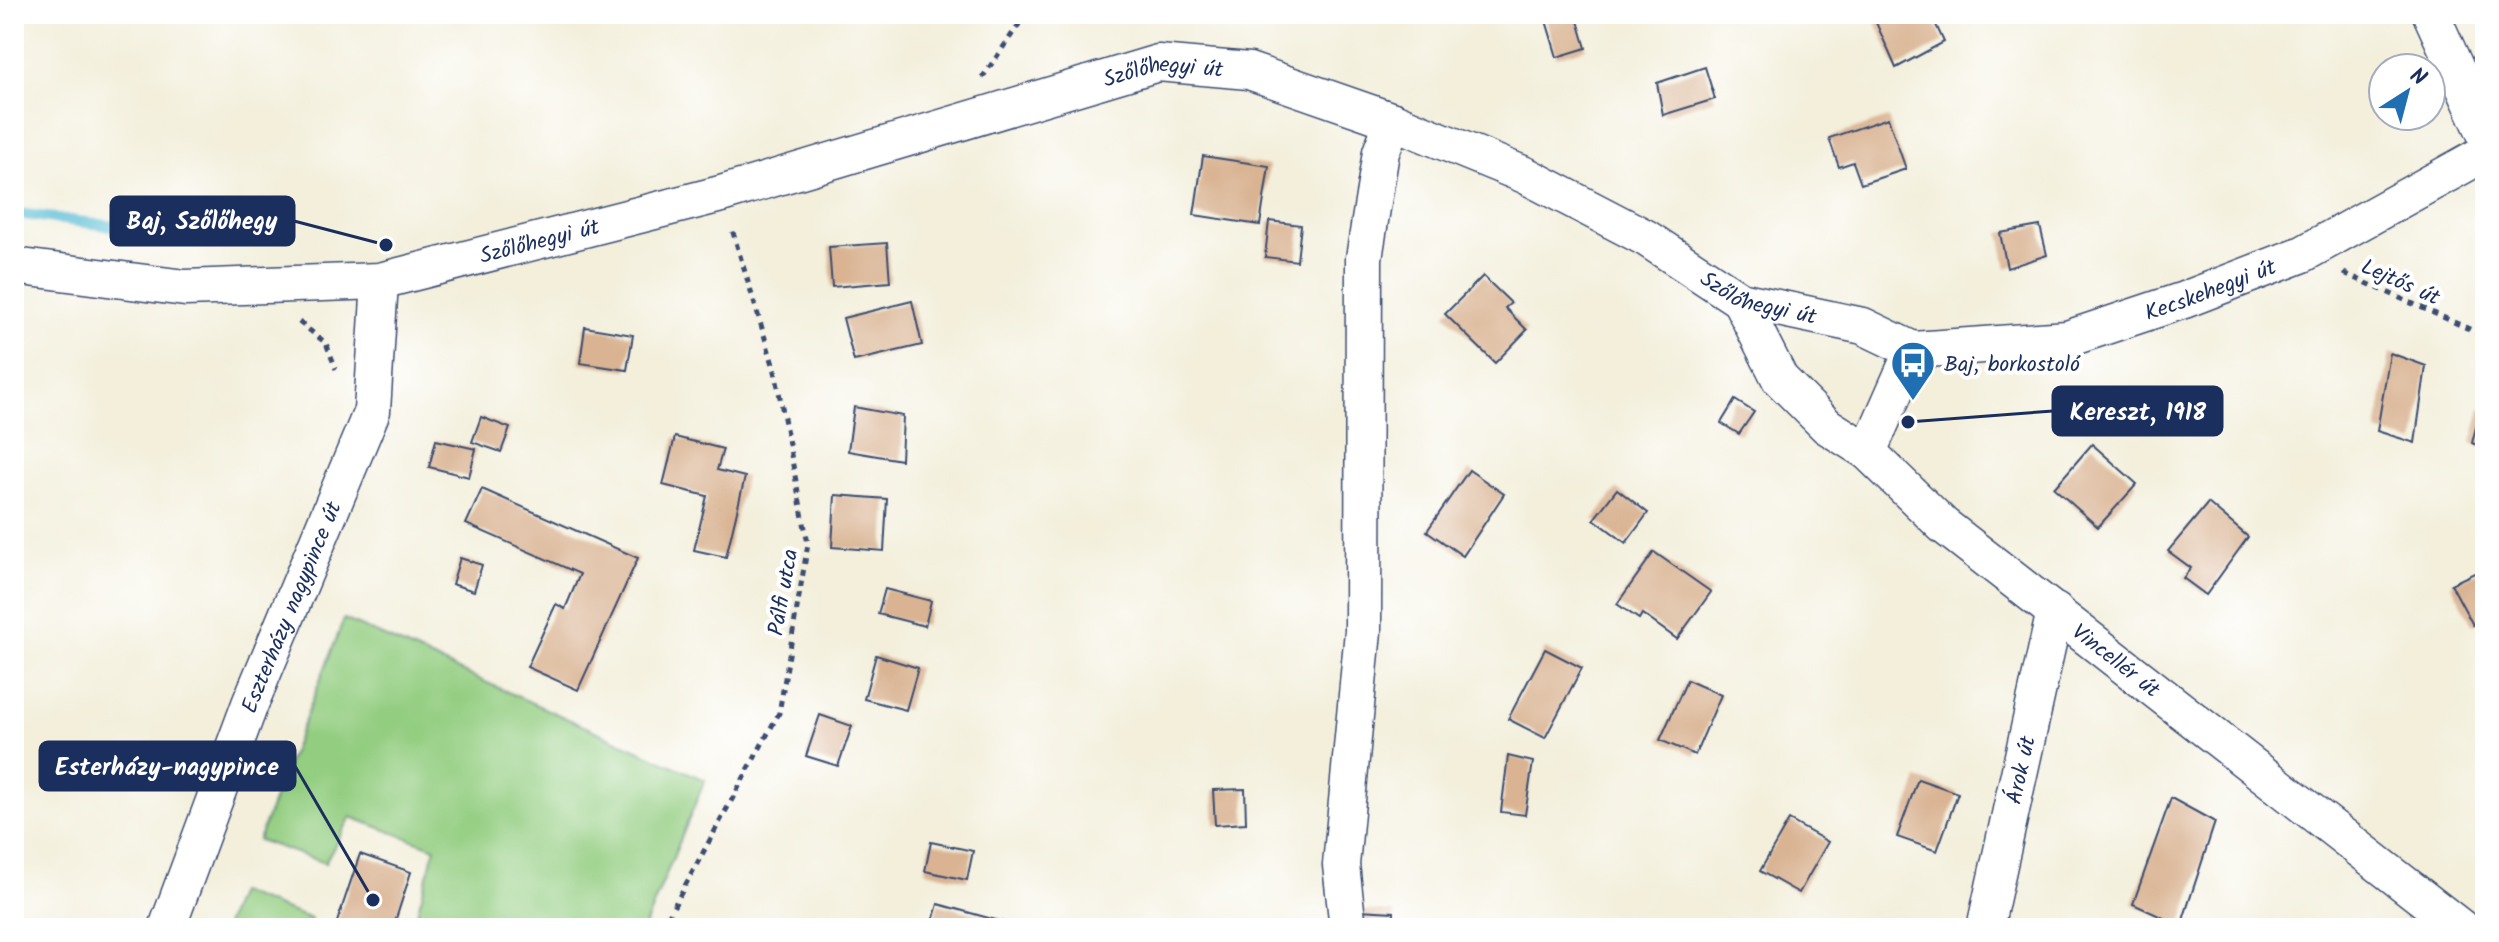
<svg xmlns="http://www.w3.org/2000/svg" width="2499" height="942" viewBox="0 0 2499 942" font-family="Kalam,sans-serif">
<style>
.green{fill:#93cd80;stroke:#577e6f;stroke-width:2}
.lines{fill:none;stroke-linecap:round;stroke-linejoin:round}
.stream{stroke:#55bbd3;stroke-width:11}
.building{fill:#d9b392}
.minor-casing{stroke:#3b4c71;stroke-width:39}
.path{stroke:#3b4c71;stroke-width:5;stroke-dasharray:6 6;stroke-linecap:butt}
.minor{stroke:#fff;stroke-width:36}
.labels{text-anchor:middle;stroke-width:8;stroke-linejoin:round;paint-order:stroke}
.street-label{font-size:22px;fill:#1b2f5e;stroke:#fff}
.poi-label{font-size:22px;fill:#1b2f5e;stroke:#fff;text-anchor:start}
.leader{fill:none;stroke:#1b2f5e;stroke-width:3}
.callout-dot{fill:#1b2f5e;stroke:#fff;stroke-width:3}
.callout{fill:#1b2f5e;stroke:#1b2f5e;stroke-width:3}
.callout-label{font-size:24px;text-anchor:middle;font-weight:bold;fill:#fff}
</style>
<rect width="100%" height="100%" fill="#fff"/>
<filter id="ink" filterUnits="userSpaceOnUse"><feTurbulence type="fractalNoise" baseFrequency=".0125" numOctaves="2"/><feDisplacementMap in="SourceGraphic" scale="16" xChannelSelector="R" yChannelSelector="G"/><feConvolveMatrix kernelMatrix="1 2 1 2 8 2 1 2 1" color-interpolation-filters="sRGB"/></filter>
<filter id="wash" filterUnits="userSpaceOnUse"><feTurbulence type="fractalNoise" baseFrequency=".006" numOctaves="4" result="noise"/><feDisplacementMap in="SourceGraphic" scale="32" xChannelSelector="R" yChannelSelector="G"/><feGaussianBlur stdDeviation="1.8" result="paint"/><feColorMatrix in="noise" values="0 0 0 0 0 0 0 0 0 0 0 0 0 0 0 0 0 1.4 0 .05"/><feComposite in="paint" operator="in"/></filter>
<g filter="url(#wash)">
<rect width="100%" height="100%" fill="#f3efdb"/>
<!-- green -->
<g class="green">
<polygon points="344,619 705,780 644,928 413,928 435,848 351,817 325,863 258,840"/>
<polygon points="238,892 311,919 309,928 224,928"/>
</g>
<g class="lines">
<!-- stream -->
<polyline class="stream" points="14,213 223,241"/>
</g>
<g id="blocks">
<!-- building -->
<g class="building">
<polygon points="1544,14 1576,14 1586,48 1557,57"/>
<polygon points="1882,14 1931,14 1944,42 1896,68 1874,18"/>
<polygon points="1705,67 1715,99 1663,115 1657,83"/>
<polygon points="1888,118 1906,169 1861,184 1853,162 1839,167 1829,138"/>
<polygon points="1203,156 1269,166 1260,225 1194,215"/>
<polygon points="1269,221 1301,225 1297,261 1265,257"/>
<polygon points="2040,226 2047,255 2007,268 2000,233"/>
<polygon points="887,243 890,282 832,287 829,247"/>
<polygon points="1483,276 1511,303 1505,308 1527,330 1495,363 1445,314"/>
<polygon points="912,301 922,345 854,361 843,318"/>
<polygon points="585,327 633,335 627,370 580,363"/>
<polygon points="2390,353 2426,366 2415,443 2377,431"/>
<polygon points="1735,400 1754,412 1739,434 1721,423"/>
<polygon points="854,407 903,416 901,460 848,451"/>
<polygon points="2481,408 2485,409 2485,449 2472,443"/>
<polygon points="481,417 510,428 501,452 472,442"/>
<polygon points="675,437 723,449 717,470 745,477 726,557 694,550 707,496 663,485"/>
<polygon points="436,440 476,449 469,477 429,467"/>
<polygon points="2092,444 2137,484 2098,527 2054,488"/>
<polygon points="1469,470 1504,494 1463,556 1427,531"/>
<polygon points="482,489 638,558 578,690 527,667 556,604 565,609 580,574 466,524"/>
<polygon points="1617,489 1648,513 1626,543 1594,519"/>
<polygon points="835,495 887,499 884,551 832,547"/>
<polygon points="2208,503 2248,537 2206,595 2183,578 2191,568 2168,551"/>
<polygon points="1654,552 1711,592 1677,639 1642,614 1639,619 1617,604"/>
<polygon points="460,558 482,565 474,591 452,584"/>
<polygon points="2485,568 2485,618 2473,625 2451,584"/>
<polygon points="885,589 931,601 925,626 878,614"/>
<polygon points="1545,649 1582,668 1545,738 1508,719"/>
<polygon points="876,655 918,668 906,710 864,699"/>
<polygon points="1687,680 1721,695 1695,755 1660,740"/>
<polygon points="820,715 852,726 838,766 806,756"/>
<polygon points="1508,756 1533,762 1525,815 1501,812"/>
<polygon points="1918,779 1958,793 1937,851 1897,837"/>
<polygon points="1245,789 1246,823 1215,825 1213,790"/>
<polygon points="2171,798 2215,822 2181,926 2133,904"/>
<polygon points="1789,820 1828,842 1799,893 1760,871"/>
<polygon points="931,842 973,851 967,880 925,871"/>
<polygon points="360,854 411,872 393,928 335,928"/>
<polygon points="938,904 1003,922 1001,928 931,928"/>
<polygon points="1359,910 1394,912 1393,928 1357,928"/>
</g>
</g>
</g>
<g filter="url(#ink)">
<use href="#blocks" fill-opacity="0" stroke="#3b4c71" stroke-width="2"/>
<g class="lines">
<!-- minor casing -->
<g class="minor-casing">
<g id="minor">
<polyline points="2431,14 2485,133"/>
<path id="s1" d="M 14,266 L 185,288 L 380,281 L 721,194 L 1158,63 L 1249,71 L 1393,121 L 1525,175 L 1646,238 L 1740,300 L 1863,326 L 1913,350 L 2067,339 L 2184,300 L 2303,254 L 2485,153"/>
<polyline points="1740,300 1780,379 1827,426 1868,452"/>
<path id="s2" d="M 1913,350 L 1868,452 L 1943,525 L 2461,928"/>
<path id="s3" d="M 167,928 L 250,704 L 372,411 L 380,281"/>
<polyline points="1348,928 1341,865 1363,631 1364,258 1381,152 1393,121"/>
<path id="s4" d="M 1985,928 L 2055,611"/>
</g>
</g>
<!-- path -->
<g class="path">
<polyline points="982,78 1026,14"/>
<polyline points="2344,273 2485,336"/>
<polyline points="299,322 326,343 336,369"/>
<polyline points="662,928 779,713 808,544 775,371 731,226"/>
</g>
<!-- minor -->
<use href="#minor" class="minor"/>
</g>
</g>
<!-- icons -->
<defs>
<g id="bus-pin" transform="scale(2.3)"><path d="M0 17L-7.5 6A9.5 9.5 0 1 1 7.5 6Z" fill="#1f6fb2" stroke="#fff"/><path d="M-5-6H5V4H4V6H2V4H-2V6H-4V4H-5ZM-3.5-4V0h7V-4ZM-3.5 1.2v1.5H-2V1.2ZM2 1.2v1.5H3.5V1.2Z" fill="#fff"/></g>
</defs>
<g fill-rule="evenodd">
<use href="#bus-pin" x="1913" y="363"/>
</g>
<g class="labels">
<!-- street labels -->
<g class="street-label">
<text dy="8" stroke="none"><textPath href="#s1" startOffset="1180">Szőlőhegyi út</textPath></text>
<text dy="8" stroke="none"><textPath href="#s1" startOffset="532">Szőlőhegyi út</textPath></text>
<text transform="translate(2401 281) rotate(24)" y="8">Lejtős út</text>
<text dy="8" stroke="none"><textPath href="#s1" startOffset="2298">Kecskehegyi út</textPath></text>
<text dy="8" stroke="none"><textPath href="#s1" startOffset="1828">Szőlőhegyi út</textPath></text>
<text transform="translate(782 592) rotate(-80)" y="8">Pálfi utca</text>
<text dy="8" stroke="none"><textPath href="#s3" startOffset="344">Eszterházy nagypince út</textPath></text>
<text dy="8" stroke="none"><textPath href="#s2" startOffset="436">Vincellér út</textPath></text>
<text dy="8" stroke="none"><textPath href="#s4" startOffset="162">Árok út</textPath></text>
</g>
<!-- poi labels -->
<g class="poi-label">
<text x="1944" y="371">Baj, borkostoló</text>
</g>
</g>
<!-- callouts -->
<path class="leader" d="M386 245L294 221M1908 422L2053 411M373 900L295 766"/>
<g class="callout-dot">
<circle cx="386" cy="245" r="8"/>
<circle cx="1908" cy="422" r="8"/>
<circle cx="373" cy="900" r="8"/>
</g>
<g class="callout">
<rect x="111" y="197" width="183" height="48" rx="8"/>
<rect x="2053" y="387" width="169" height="48" rx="8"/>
<rect x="40" y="742" width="255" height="48" rx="8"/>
</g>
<g class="callout-label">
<text x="202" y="229">Baj, Szőlőhegy</text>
<text x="2138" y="420">Kereszt, 1918</text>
<text x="167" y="775">Esterházy-nagypince</text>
</g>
<!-- margin -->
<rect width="2499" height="942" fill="none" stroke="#fff" stroke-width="48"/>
<!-- north arrow -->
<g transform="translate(2407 92) rotate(36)"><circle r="38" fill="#ffffff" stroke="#a4acbf" stroke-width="2"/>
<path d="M0-6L14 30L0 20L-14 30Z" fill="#1f6fb2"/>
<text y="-12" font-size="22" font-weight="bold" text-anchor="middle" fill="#1b2f5e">N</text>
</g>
</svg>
